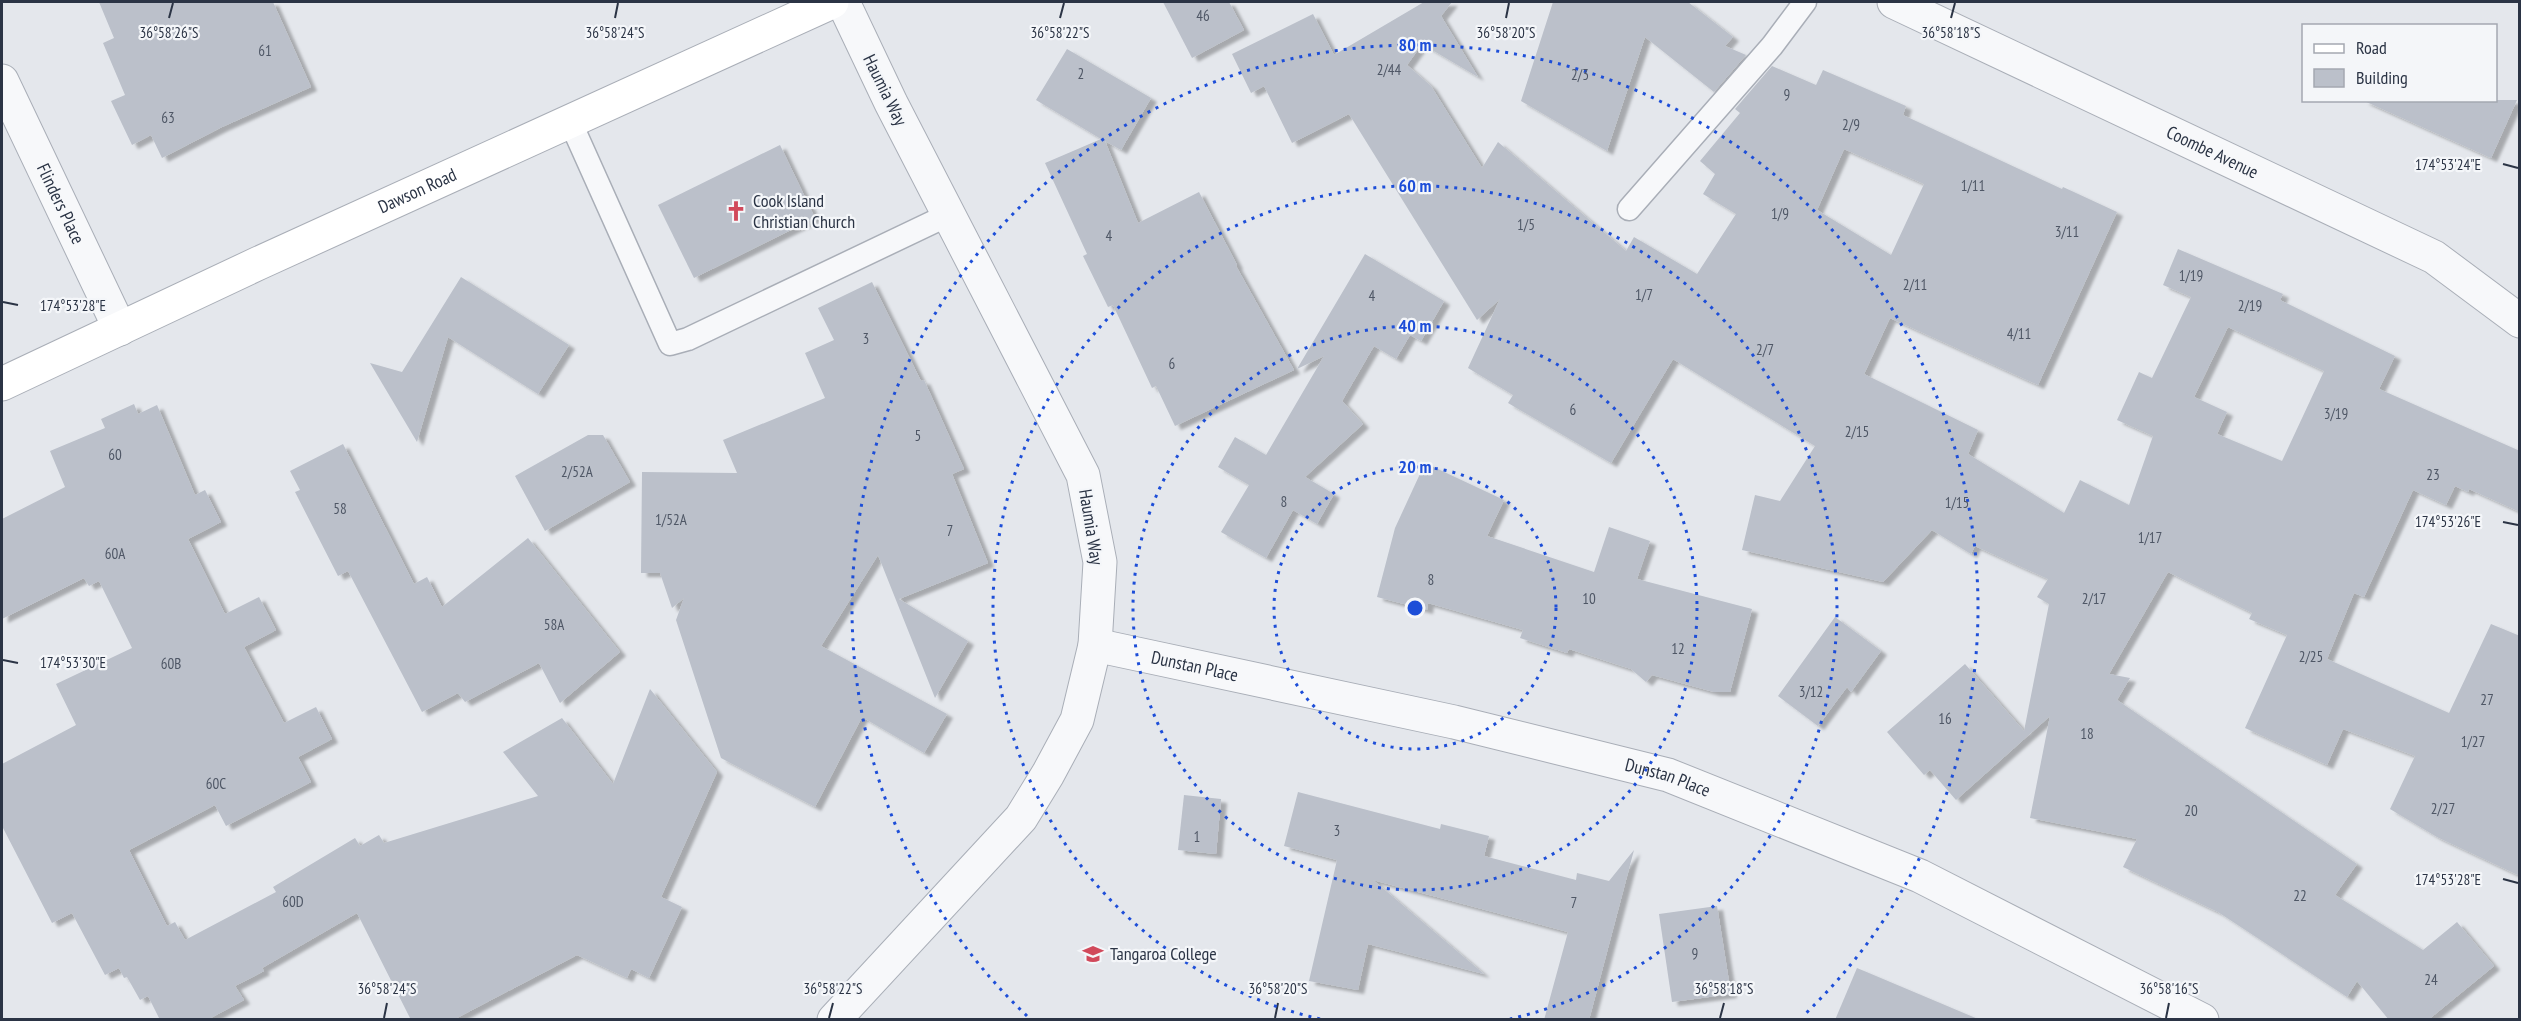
<svg xmlns="http://www.w3.org/2000/svg" width="2521" height="1021" viewBox="0 0 2521 1021" font-family="'PT Sans Narrow',sans-serif">
<style>
.building{fill:#bbc0ca;fill-rule:evenodd;filter:url(#shadow)}
.lines{fill:none;stroke-linecap:round;stroke-linejoin:round}
.service-casing{stroke:#a9aeb7;stroke-width:25}
.minor-casing{stroke:#a9aeb7;stroke-width:35}
.secondary-casing{stroke:#a9aeb7;stroke-width:35}
.service{stroke:#f7f8fa;stroke-width:22}
.minor{stroke:#f7f8fa;stroke-width:33}
.secondary{stroke:#fff;stroke-width:33}
.ticks{fill:none;stroke:#2b3445;stroke-width:2}
.ring{fill:none;stroke:#1d4ed8;stroke-width:3;stroke-dasharray:3 6}
.labels{text-anchor:middle;stroke-width:4.5;stroke-linejoin:round;paint-order:stroke}
.number-label{font-size:15px;fill:#4f5766}
.street-label{font-size:18px;fill:#2b3445;stroke:#f4f6f9}
.poi-label{font-size:18px;fill:#2b3445;stroke:#f4f6f9;text-anchor:start}
.ticks-label{font-size:15px;text-anchor:middle;fill:#2b3445;stroke:#f4f6f9;stroke-width:4.5;stroke-linejoin:round;paint-order:stroke}
.centre{fill:#1d4ed8;stroke:#f4f6f9;stroke-width:3}
.ring-label{font-size:18px;text-anchor:middle;font-weight:bold;fill:#1d4ed8;stroke:#f4f6f9;stroke-width:4.5;stroke-linejoin:round;paint-order:stroke}
</style>
<defs>
<filter id="shadow"><feDropShadow dx="6" dy="4" stdDeviation="1.5" flood-color="#0004"/></filter>
</defs>
<rect width="100%" height="100%" fill="#e4e7ec"/>
<!-- building -->
<g class="building">
<polygon points="99,2 273,2 311,87 222,127 162,158 151,135 132,145 111,101 125,95 103,43 114,38"/>
<polygon points="1163,2 1229,2 1244,30 1192,58"/>
<path d="M 1424,2 L 1452,2 L 1441,16 L 1478,77 L 1422,44 L 1407,65 L 1431,86 L 1482,168 L 1498,142 L 1626,251 L 1634,237 L 1697,274 L 1736,214 L 1703,194 L 1715,174 L 1700,161 L 1740,113 L 1735,109 L 1772,66 L 1816,85 L 1823,70 L 1906,106 L 1903,115 L 2062,189 L 2063,187 L 2117,212 L 2038,385 L 1890,318 L 1864,374 L 1978,430 L 1968,454 L 2064,513 L 2080,480 L 2129,505 L 2153,436 L 2117,420 L 2139,372 L 2152,378 L 2191,297 L 2163,285 L 2178,249 L 2283,294 L 2280,300 L 2395,356 L 2379,389 L 2520,451 L 2520,512 L 2469,489 L 2468,492 L 2455,486 L 2446,505 L 2413,490 L 2364,597 L 2354,593 L 2327,659 L 2449,713 L 2491,624 L 2520,636 L 2520,876 L 2437,837 L 2390,809 L 2415,756 L 2343,729 L 2327,765 L 2245,728 L 2287,635 L 2249,619 L 2252,613 L 2168,572 L 2109,674 L 2130,678 L 2117,700 L 2357,864 L 2335,895 L 2423,950 L 2457,922 L 2494,966 L 2428,1020 L 2389,1020 L 2357,981 L 2347,997 L 2218,912 L 2123,867 L 2137,839 L 2030,818 L 2050,716 L 1956,800 L 1930,770 L 1924,775 L 1887,732 L 1965,664 L 2024,731 L 2049,604 L 2037,597 L 2048,579 L 1975,546 L 1971,554 L 1932,530 L 1883,582 L 1742,550 L 1755,495 L 1780,501 L 1815,446 L 1673,359 L 1611,463 L 1508,403 L 1513,395 L 1468,368 L 1500,299 L 1477,320 L 1349,114 L 1292,143 L 1264,86 L 1251,93 L 1232,54 L 1313,14 L 1334,55 ZM 1844,149 L 1924,184 L 1891,255 L 1817,210 ZM 2228,327 L 2324,371 L 2282,461 L 2217,434 L 2227,412 L 2194,397 Z"/>
<polygon points="1553,2 1688,2 1733,37 1725,46 1746,55 1714,92 1645,37 1607,151 1521,101"/>
<polygon points="1067,49 1151,98 1121,150 1105,141 1138,223 1199,192 1237,265 1236,266 1294,370 1175,426 1156,386 1152,388 1113,305 1108,307 1083,256 1087,254 1045,163 1101,139 1036,100"/>
<polygon points="2362,100 2517,100 2491,158"/>
<polygon points="780,145 815,218 694,278 658,205"/>
<polygon points="1365,254 1444,301 1421,341 1410,335 1396,359 1374,346 1342,401 1363,424 1305,477 1334,494 1317,524 1293,510 1266,558 1221,532 1249,485 1218,467 1235,437 1266,455 1324,356 1297,369"/>
<polygon points="461,277 569,345 538,394 448,337 417,442 370,363 402,372"/>
<polygon points="872,282 921,381 924,380 964,469 952,474 988,563 899,599 968,641 935,698 878,555 821,646 947,714 924,753 862,717 815,807 721,758 676,620 684,598 672,608 660,573 641,573 642,472 737,473 723,440 825,398 805,353 834,340 818,308"/>
<polygon points="134,404 138,414 157,405 195,495 205,490 221,522 188,539 225,614 259,597 276,630 244,647 284,723 316,707 332,739 298,757 311,782 226,826 215,805 129,850 167,926 175,922 185,940 276,892 273,887 355,838 360,846 379,835 384,843 538,796 503,752 562,718 613,784 650,689 717,772 661,897 682,907 649,978 631,969 627,978 577,955 453,1020 411,1020 357,913 262,968 264,971 235,986 244,1000 207,1020 160,1020 148,996 140,1000 127,977 124,978 119,968 105,975 72,913 52,923 2,826 2,764 76,725 56,684 132,648 99,581 89,586 84,578 2,619 2,519 65,487 50,451 105,428 101,419"/>
<polygon points="588,435 603,435 630,482 545,531 515,476"/>
<polygon points="343,444 414,584 427,577 442,607 528,538 620,652 560,703 539,663 465,702 458,693 422,712 348,571 338,576 295,492 300,490 290,471"/>
<polygon points="1425,463 1504,500 1487,536 1594,572 1609,527 1650,541 1637,579 1752,609 1730,692 1714,692 1652,675 1646,682 1631,669 1569,649 1567,653 1520,638 1523,630 1428,603 1427,610 1377,597 1395,528"/>
<polygon points="1835,617 1881,651 1851,692 1847,687 1818,726 1778,696"/>
<polygon points="1298,792 1440,829 1441,824 1489,836 1484,856 1576,880 1577,873 1609,881 1634,850 1589,1020 1544,1020 1568,932 1373,880 1484,974 1368,944 1358,990 1309,981 1337,860 1284,846"/>
<polygon points="1184,795 1221,799 1216,854 1178,850"/>
<polygon points="1717,906 1731,994 1672,1002 1659,914"/>
<polygon points="1857,968 1978,1019 1978,1020 1835,1020"/>
</g>
<g class="lines">
<!-- service casing -->
<g class="service-casing">
<g id="service">
<polyline points="570,121 670,344 688,339 948,215"/>
<polyline points="1629,209 1772,46 1805,2"/>
</g>
</g>
<!-- minor casing -->
<g class="minor-casing">
<g id="minor">
<path id="s1" d="M 1894,2 L 2434,257 L 2520,321"/>
<path id="s2" d="M 2,81 L 120,329"/>
<path id="s3" d="M 1095,645 L 1454,722 L 1668,775 L 1920,876 L 2202,1020"/>
<polyline points="834,1020 1021,818 1048,774 1077,720 1095,645 1100,562 1083,475 891,103 843,2"/>
</g>
</g>
<!-- secondary casing -->
<g class="secondary-casing">
<g id="secondary">
<path id="s4" d="M 2,384 L 259,263 L 832,2"/>
</g>
</g>
<!-- service -->
<use href="#service" class="service"/>
<!-- minor -->
<use href="#minor" class="minor"/>
<!-- secondary -->
<use href="#secondary" class="secondary"/>
</g>
<!-- ticks -->
<path class="ticks" d="M 169,18 L 173,3M 615,18 L 618,3M 1060,18 L 1064,3M 1506,18 L 1509,3M 1951,18 L 1955,3M 2503,164 L 2518,168M 3,302 L 18,305M 2503,522 L 2518,525M 3,660 L 18,663M 2503,879 L 2518,883M 384,1018 L 387,1003M 829,1018 L 833,1003M 1275,1018 L 1278,1003M 1720,1018 L 1724,1003M 2166,1018 L 2169,1003"/>
<!-- distance rings -->
<g class="ring">
<circle cx="1415" cy="608" r="141"/>
<circle cx="1415" cy="608" r="282"/>
<path d="M1320 1019A422 422 0 1 1 1510 1019"/>
<path d="M1027 1016A563 563 0 1 1 1803 1016"/>
</g>
<!-- icons -->
<defs>
<g id="church-bare" transform="scale(1.62)"><path d="M-1.2-6h2.4v3.5h3.3v2.4h-3.3V6h-2.4V-.1h-3.3v-2.4h3.3Z" fill="#d1495b" stroke="#f4f6f9" stroke-width="2.5" paint-order="stroke"/></g>
<g id="school-bare" transform="scale(1.62)"><path d="M0-5L7-2L0 1L-7-2ZM-4 1L0 2.5L4 1V4Q0 6-4 4Z" fill="#d1495b" stroke="#f4f6f9" stroke-width="2.5" paint-order="stroke"/></g>
</defs>
<g fill-rule="evenodd">
<use href="#church-bare" x="736" y="211"/>
<use href="#school-bare" x="1093" y="954"/>
</g>
<g class="labels">
<!-- number labels -->
<g class="number-label">
<text x="1203" y="21">46</text>
<text x="265" y="56">61</text>
<text x="1389" y="75">2/44</text>
<text x="1081" y="79">2</text>
<text x="1580" y="80">2/3</text>
<text x="1787" y="100">9</text>
<text x="168" y="123">63</text>
<text x="1851" y="130">2/9</text>
<text x="1973" y="191">1/11</text>
<text x="1780" y="219">1/9</text>
<text x="1526" y="230">1/5</text>
<text x="2067" y="237">3/11</text>
<text x="1109" y="241">4</text>
<text x="2191" y="281">1/19</text>
<text x="1915" y="290">2/11</text>
<text x="1644" y="300">1/7</text>
<text x="1372" y="301">4</text>
<text x="2250" y="311">2/19</text>
<text x="2019" y="339">4/11</text>
<text x="866" y="344">3</text>
<text x="1765" y="355">2/7</text>
<text x="1172" y="369">6</text>
<text x="1573" y="415">6</text>
<text x="2336" y="419">3/19</text>
<text x="1857" y="437">2/15</text>
<text x="918" y="441">5</text>
<text x="115" y="460">60</text>
<text x="577" y="477">2/52A</text>
<text x="2433" y="480">23</text>
<text x="1284" y="507">8</text>
<text x="1957" y="508">1/15</text>
<text x="340" y="514">58</text>
<text x="671" y="525">1/52A</text>
<text x="950" y="536">7</text>
<text x="2150" y="543">1/17</text>
<text x="115" y="559">60A</text>
<text x="1431" y="585">8</text>
<text x="1589" y="604">10</text>
<text x="2094" y="604">2/17</text>
<text x="554" y="630">58A</text>
<text x="1678" y="654">12</text>
<text x="2311" y="662">2/25</text>
<text x="171" y="669">60B</text>
<text x="1811" y="697">3/12</text>
<text x="2487" y="705">27</text>
<text x="1945" y="724">16</text>
<text x="2087" y="739">18</text>
<text x="2473" y="747">1/27</text>
<text x="216" y="789">60C</text>
<text x="2443" y="814">2/27</text>
<text x="2191" y="816">20</text>
<text x="1337" y="836">3</text>
<text x="1197" y="842">1</text>
<text x="2300" y="901">22</text>
<text x="293" y="907">60D</text>
<text x="1574" y="908">7</text>
<text x="1695" y="959">9</text>
<text x="2431" y="985">24</text>
</g>
<!-- street labels -->
<g class="street-label">
<text transform="translate(885 90) rotate(64)" y="6">Haumia Way</text>
<text dy="6" stroke="none"><textPath href="#s1" startOffset="352">Coombe Avenue</textPath></text>
<text dy="6" stroke="none"><textPath href="#s4" startOffset="458">Dawson Road</textPath></text>
<text dy="6" stroke="none"><textPath href="#s2" startOffset="136">Flinders Place</textPath></text>
<text transform="translate(1091 527) rotate(81)" y="6">Haumia Way</text>
<text dy="6" stroke="none"><textPath href="#s3" startOffset="102">Dunstan Place</textPath></text>
<text dy="6" stroke="none"><textPath href="#s3" startOffset="588">Dunstan Place</textPath></text>
</g>
<!-- poi labels -->
<g class="poi-label">
<text x="753" y="207">Cook Island<tspan x="753" dy="21">Christian Church</tspan></text>
<text x="1110" y="960">Tangaroa College</text>
</g>
</g>
<g class="ticks-label">
<text x="169" y="38">36°58'26"S</text>
<text x="615" y="38">36°58'24"S</text>
<text x="1060" y="38">36°58'22"S</text>
<text x="1506" y="38">36°58'20"S</text>
<text x="1951" y="38">36°58'18"S</text>
<text x="2448" y="170">174°53'24"E</text>
<text x="73" y="311">174°53'28"E</text>
<text x="2448" y="527">174°53'26"E</text>
<text x="73" y="668">174°53'30"E</text>
<text x="2448" y="885">174°53'28"E</text>
<text x="387" y="994">36°58'24"S</text>
<text x="833" y="994">36°58'22"S</text>
<text x="1278" y="994">36°58'20"S</text>
<text x="1724" y="994">36°58'18"S</text>
<text x="2169" y="994">36°58'16"S</text>
</g>
<circle cx="1415" cy="608" r="9" class="centre"/>
<g class="ring-label">
<text x="1415" y="51">80 m</text>
<text x="1415" y="192">60 m</text>
<text x="1415" y="332">40 m</text>
<text x="1415" y="473">20 m</text>
</g>
<!-- border -->
<rect width="2521" height="1021" fill="none" stroke="#2b3445" stroke-width="6"/>
<!-- legend -->
<rect x="2302" y="24" width="195" height="78" fill="#f4f6f9" stroke="#a4a8b1" stroke-width="1.5"/>
<rect x="2314" y="44" width="30" height="9" fill="#ffffff" stroke="#a4a8b1" stroke-width="1.5"/>
<text x="2356" y="54" font-size="18" fill="#2b3445">Road</text>
<rect x="2314" y="69" width="30" height="18" fill="#bbc0ca" stroke="#a4a8b1" stroke-width="1.5"/>
<text x="2356" y="84" font-size="18" fill="#2b3445">Building</text>
</svg>
